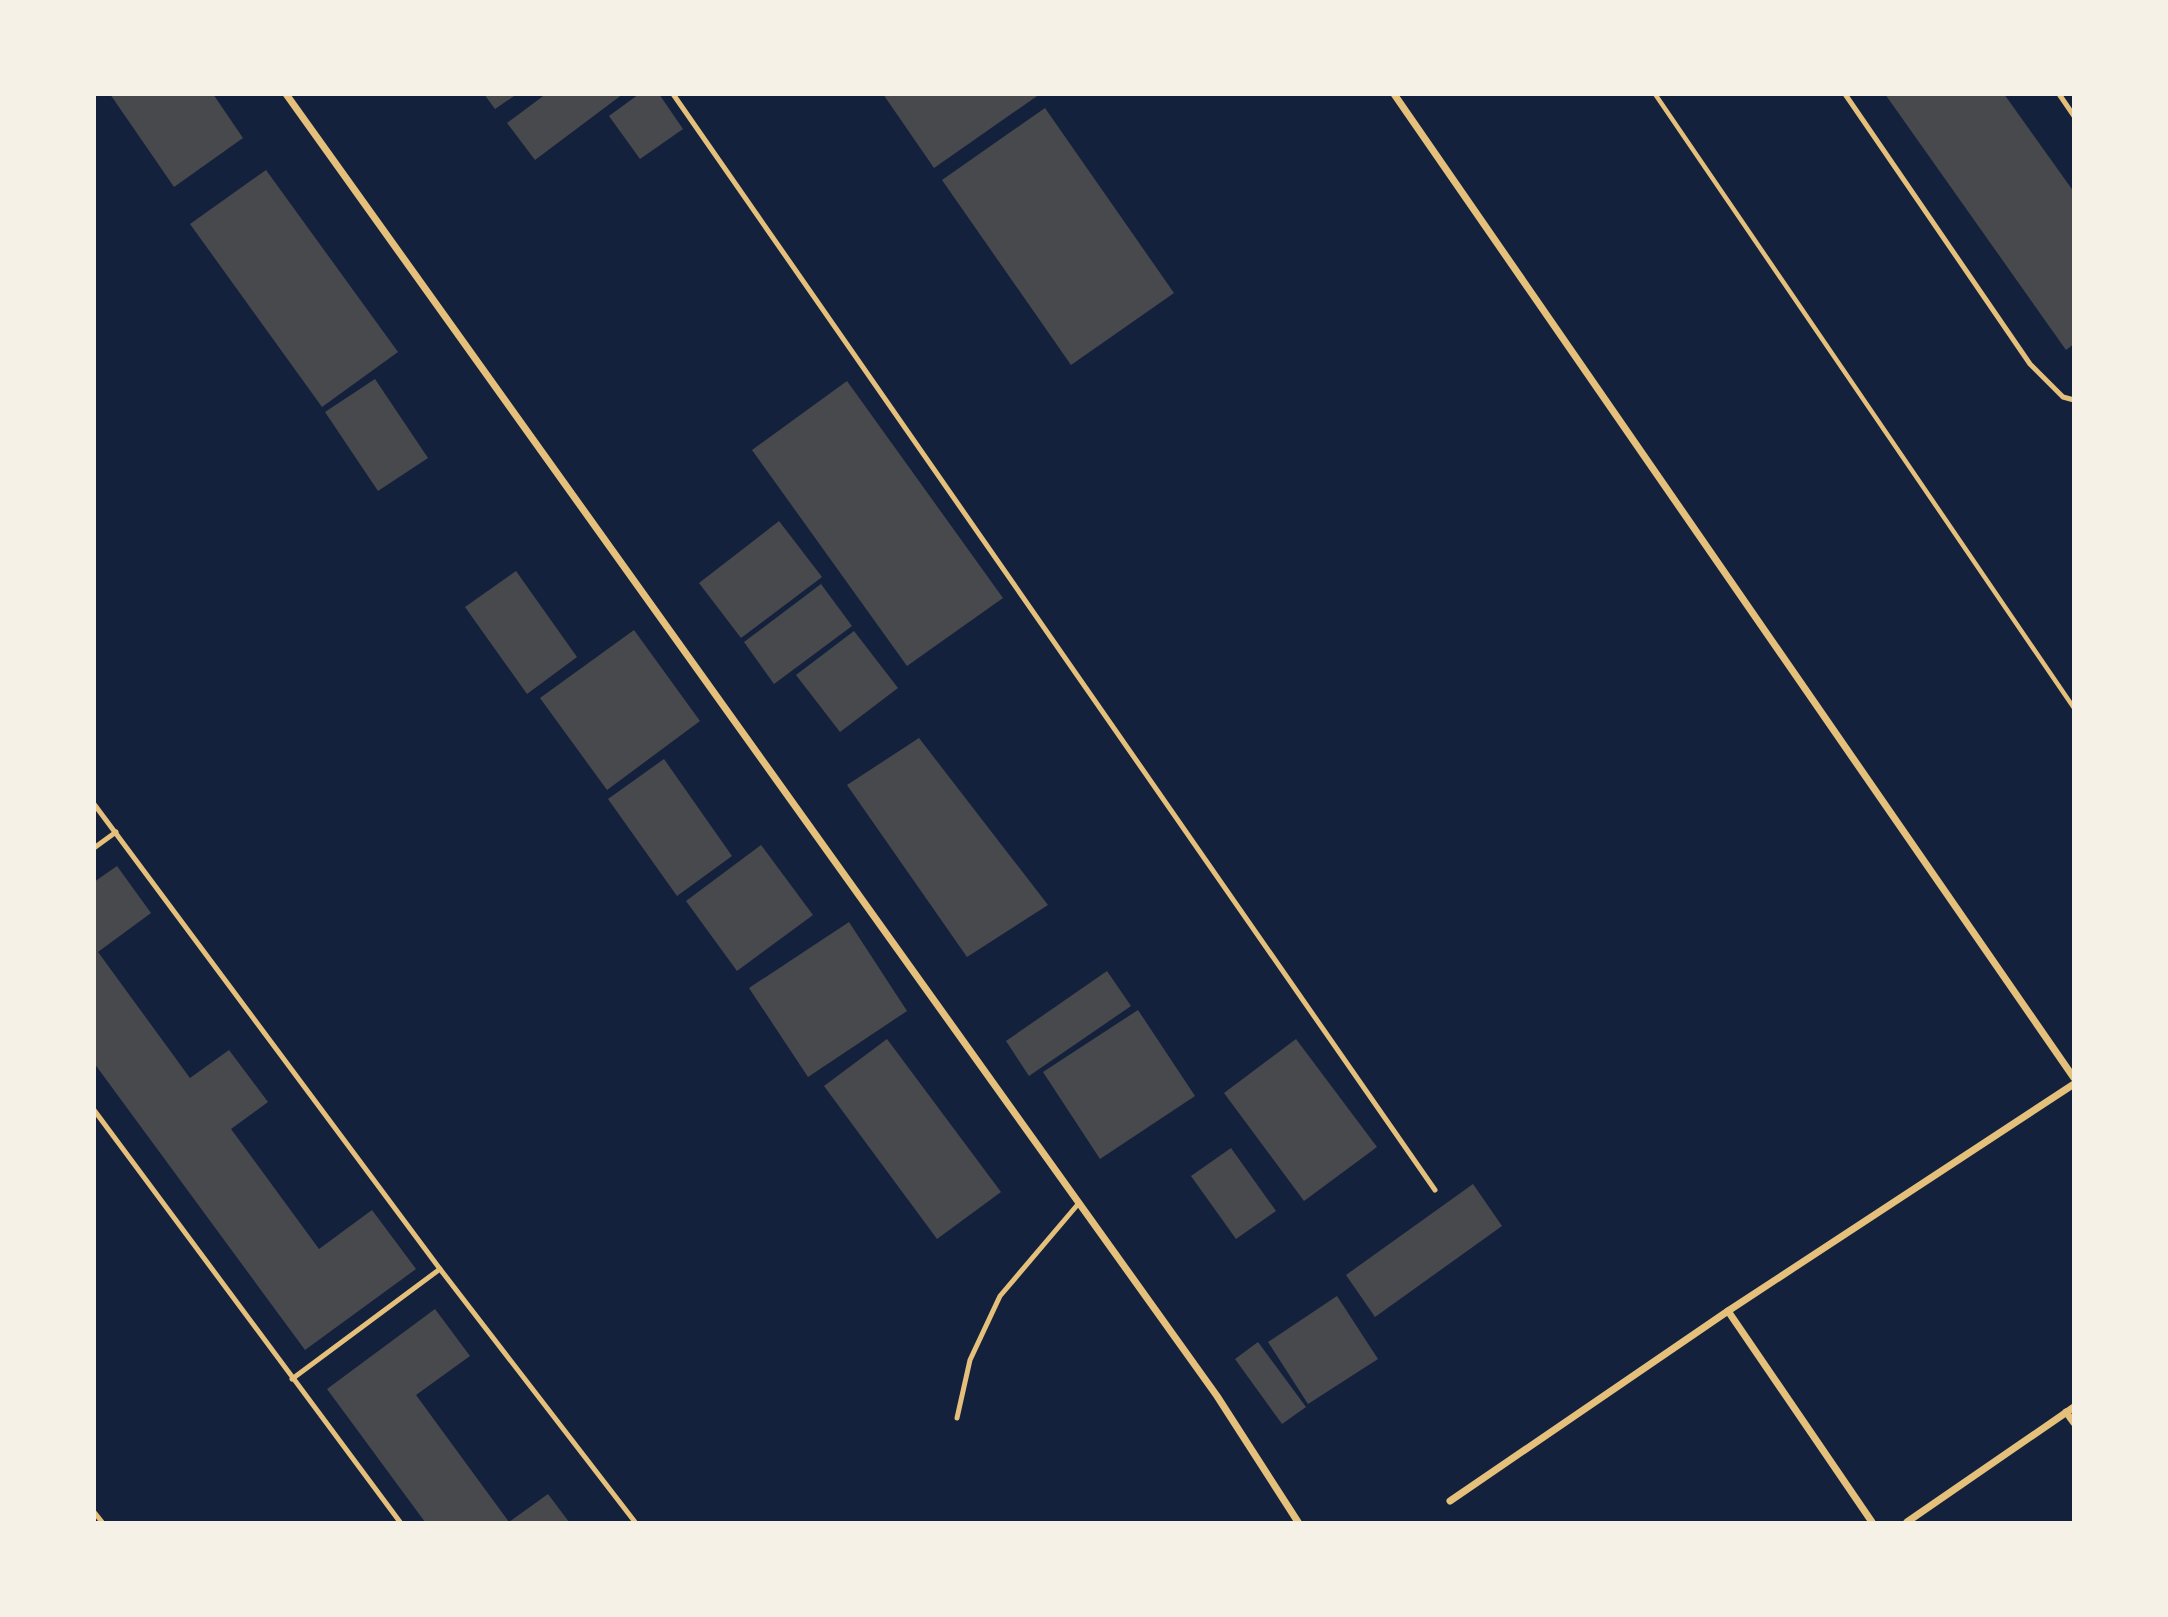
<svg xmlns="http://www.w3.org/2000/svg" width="2168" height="1617" viewBox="0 0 2168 1617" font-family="Jost,sans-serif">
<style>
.building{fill:#48494c}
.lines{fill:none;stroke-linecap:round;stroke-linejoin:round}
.path{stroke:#e5c07b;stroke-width:4.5}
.service{stroke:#e5c07b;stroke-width:5}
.minor{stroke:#e5c07b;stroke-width:7}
</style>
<rect width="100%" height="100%" fill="#14213d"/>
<!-- building -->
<g class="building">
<polygon points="110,94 213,94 243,138 174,187"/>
<polygon points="484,94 517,94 495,109"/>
<polygon points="546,94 623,94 535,160 507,123"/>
<polygon points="639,94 659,94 683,129 640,159 609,116"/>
<polygon points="883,94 1040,94 934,168"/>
<polygon points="1885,94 2004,94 2074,192 2074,344 2066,350"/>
<polygon points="1045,108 1174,293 1071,365 942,180"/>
<polygon points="266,170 398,352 322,407 190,224"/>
<polygon points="375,379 428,458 378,491 325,412"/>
<polygon points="847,381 1003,598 907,666 752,450"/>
<polygon points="779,521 822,577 741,638 699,583"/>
<polygon points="516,571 577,657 527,694 465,607"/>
<polygon points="821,584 852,626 774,684 744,642"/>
<polygon points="634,630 700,721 607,790 540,698"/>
<polygon points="854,631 898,688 840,732 796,675"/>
<polygon points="919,738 1048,905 967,957 847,785"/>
<polygon points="664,759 732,856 677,896 608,799"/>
<polygon points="761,845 813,915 737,971 686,901"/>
<polygon points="117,866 151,913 98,952 190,1078 229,1050 268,1102 231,1129 319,1249 372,1210 416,1269 305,1350 94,1063 94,882"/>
<polygon points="849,922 907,1011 808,1077 749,988"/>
<polygon points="1107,971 1131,1006 1029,1076 1006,1041"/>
<polygon points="1138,1010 1195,1096 1100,1159 1043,1072"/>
<polygon points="887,1039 1001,1192 937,1239 824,1086"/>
<polygon points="1296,1039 1377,1147 1304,1201 1224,1093"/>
<polygon points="1231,1148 1276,1211 1236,1239 1191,1176"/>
<polygon points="1473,1184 1502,1226 1375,1317 1346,1275"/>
<polygon points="1337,1296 1378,1359 1308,1404 1268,1342"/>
<polygon points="435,1309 470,1356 416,1395 509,1522 548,1494 569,1522 425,1522 327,1389"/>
<polygon points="1258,1342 1306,1407 1282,1424 1235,1359"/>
</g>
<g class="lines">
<!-- path -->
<polyline class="path" points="1655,94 2074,708"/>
<!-- service -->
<g class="service">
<polyline points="673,94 1435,1190"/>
<polyline points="1845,94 2030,364 2063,397 2074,400"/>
<polyline points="2059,94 2074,116"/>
<polyline points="94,804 440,1269 635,1522"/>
<polyline points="94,848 116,832"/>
<polyline points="94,1110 400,1522"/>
<polyline points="292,1379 440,1269"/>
<polyline points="957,1418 970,1360 1000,1296 1079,1203"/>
<polyline points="94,1512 102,1522"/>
</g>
<!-- minor -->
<g class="minor">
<polyline points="286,94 1217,1396 1298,1522"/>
<polyline points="1394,94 2074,1078"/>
<polyline points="1728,1311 1872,1522"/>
<polyline points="2066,1412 2074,1423"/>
<polyline points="1450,1501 1728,1311 2074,1084"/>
<polyline points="1907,1522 2074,1407"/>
</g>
</g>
<!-- border -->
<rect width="2168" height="1617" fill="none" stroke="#f6f1e7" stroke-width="192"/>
</svg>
